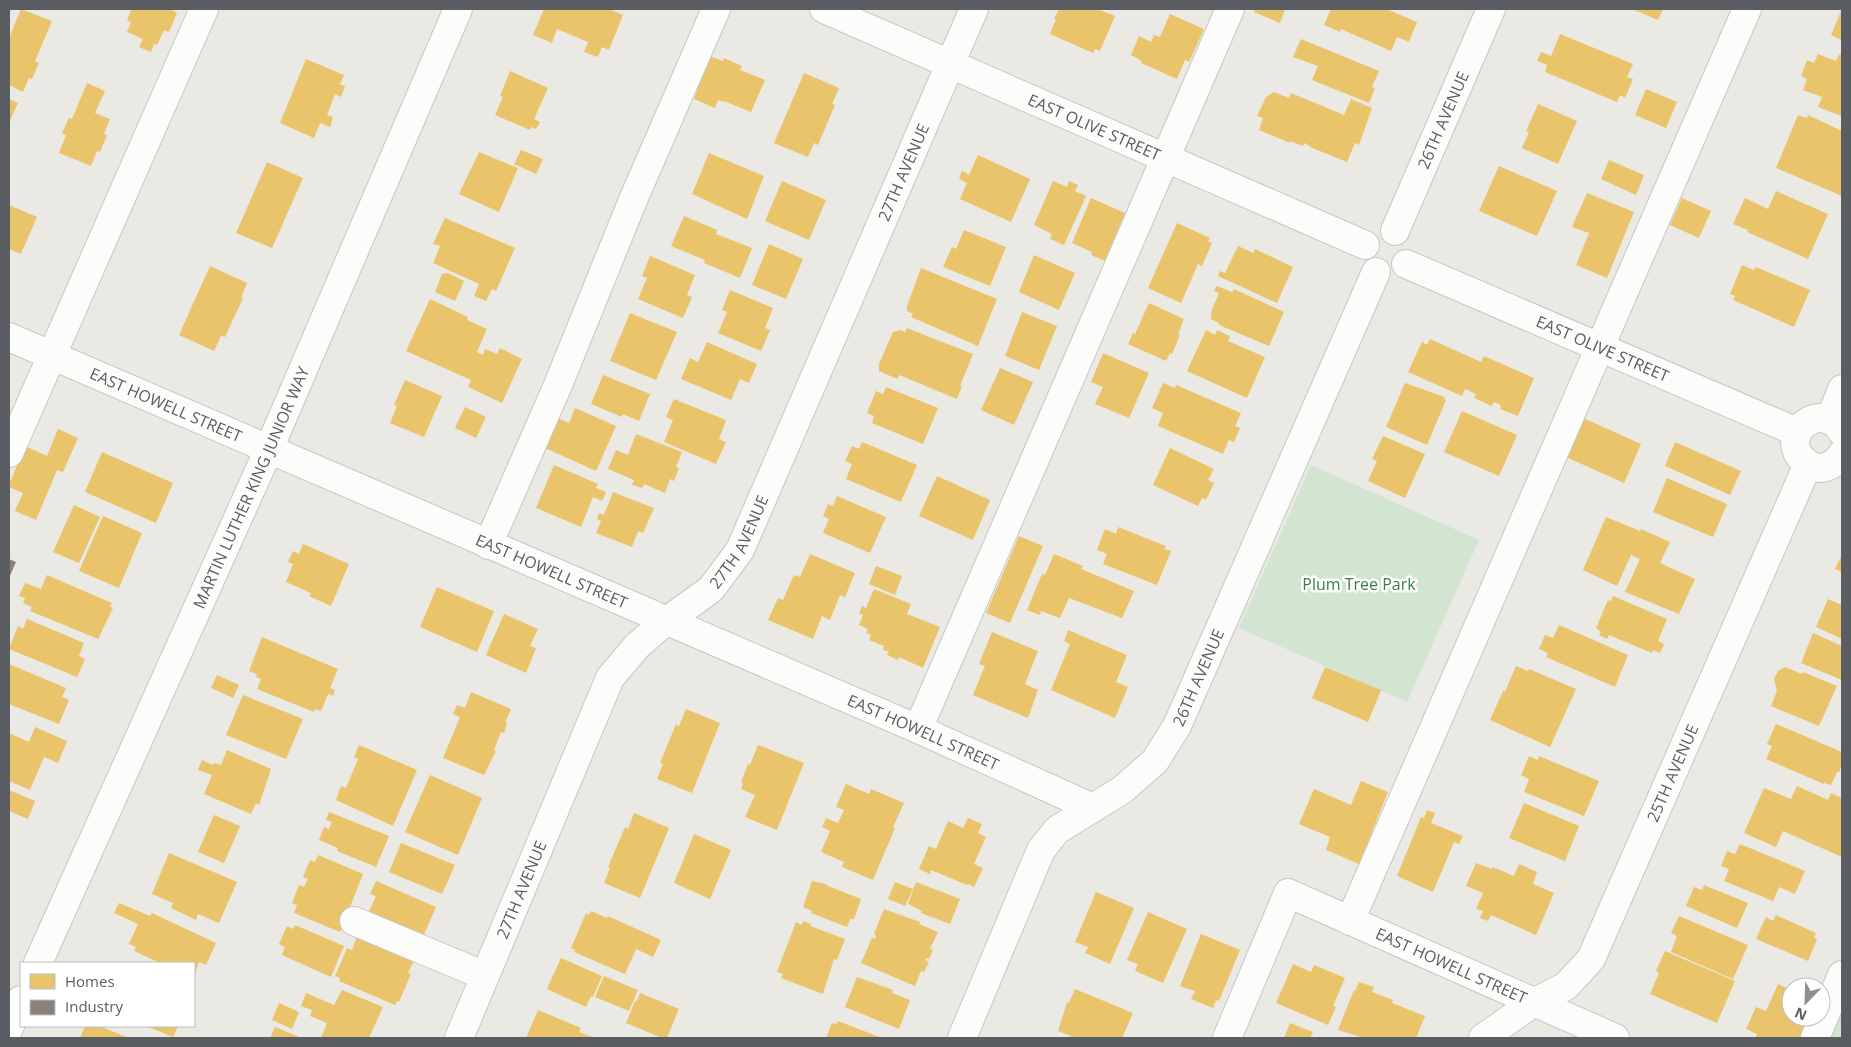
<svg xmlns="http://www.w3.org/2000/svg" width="1851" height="1047" viewBox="0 0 1851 1047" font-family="'Open Sans',sans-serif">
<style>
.green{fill:#d2e5d1}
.homes{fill:#e9c46a}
.industry{fill:#8a817c}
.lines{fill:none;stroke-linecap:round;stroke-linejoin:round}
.minor-casing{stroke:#c6c7c6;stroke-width:30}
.minor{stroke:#fcfcfb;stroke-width:28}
.labels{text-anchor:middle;stroke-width:5;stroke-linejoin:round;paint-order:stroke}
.street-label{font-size:16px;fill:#5a5d61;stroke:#fff}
.park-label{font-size:16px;fill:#3a8042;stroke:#fff}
</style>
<rect width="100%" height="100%" fill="#eae9e4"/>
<!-- green -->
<g class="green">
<polygon points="1311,465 1479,540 1407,702 1239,628"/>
<polygon points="1842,1004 1842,1038 1827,1038"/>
</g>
<!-- homes -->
<g class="homes">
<polygon points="21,9 52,21 35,61 39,63 32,79 29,78 23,92 9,85 9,38"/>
<polygon points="132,9 173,9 172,10 177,13 169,32 164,30 157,45 154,44 151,52 139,47 143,39 127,32 131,22 127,20"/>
<polygon points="544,9 609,9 623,15 609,50 602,47 598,57 584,52 588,42 557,29 552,43 533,35"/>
<polygon points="1059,9 1097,9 1115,16 1100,51 1095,49 1093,53 1050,34 1056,19 1054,19"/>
<polygon points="1255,9 1285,9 1280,23 1254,12"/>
<polygon points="1331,9 1386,9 1417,22 1409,42 1397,37 1391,51 1341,29 1340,32 1324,25"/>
<polygon points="1632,9 1663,9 1658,20"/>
<polygon points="1842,9 1842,40 1831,35"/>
<polygon points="1170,14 1204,29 1189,62 1185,60 1177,79 1141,63 1142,61 1131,55 1139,36 1151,42 1154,35 1160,37"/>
<polygon points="1560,34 1633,64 1627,77 1633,79 1625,98 1620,95 1617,102 1545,72 1547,65 1537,61 1541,52 1551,56"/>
<polygon points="1301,39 1379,71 1372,87 1375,88 1369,103 1312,80 1318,66 1293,57"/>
<polygon points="1818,54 1836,61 1839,54 1842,55 1842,116 1818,107 1822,97 1803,90 1807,79 1801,76 1807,60 1814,63"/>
<polygon points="707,55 723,61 724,58 742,66 740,70 765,80 751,112 724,101 724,102 718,100 715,108 694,99 698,88 694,86"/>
<polygon points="306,59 344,75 340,84 345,86 341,97 335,94 327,115 333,117 330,127 320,123 314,138 280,123"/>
<polygon points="510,71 548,88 534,119 540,122 536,129 531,127 530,130 495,115 503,97 500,96"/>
<polygon points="804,73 839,88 832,104 835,105 818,145 814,143 808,157 774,143"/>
<polygon points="87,83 105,91 95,113 110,119 104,134 107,135 100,152 97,151 91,166 59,153 66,135 62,133 69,118 72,119"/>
<polygon points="1646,89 1677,102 1666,128 1635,115"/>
<polygon points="1274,92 1289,98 1291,93 1344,115 1351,99 1372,108 1359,145 1355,143 1347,162 1310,147 1310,146 1304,143 1303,146 1290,141 1290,143 1259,130 1263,118 1257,116 1266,97"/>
<polygon points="9,99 18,103 9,123"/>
<polygon points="1538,104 1577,121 1558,164 1522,148 1529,132 1526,131"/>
<polygon points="1798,115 1807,118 1808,115 1842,131 1842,196 1776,168"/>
<polygon points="521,150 543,159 536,174 514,164"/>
<polygon points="479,152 518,168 499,212 459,194"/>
<polygon points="709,153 764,176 747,219 692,194"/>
<polygon points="978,155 1030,179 1011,222 960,199 967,183 959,179 962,171 969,175"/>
<polygon points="1609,160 1644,175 1636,195 1601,179"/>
<polygon points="267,162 303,178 272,248 236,233"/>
<polygon points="1499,166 1557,191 1537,236 1479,211"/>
<polygon points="782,181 826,200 809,240 765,221"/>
<polygon points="1053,181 1067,187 1069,181 1078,185 1075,191 1086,196 1064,245 1050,239 1052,234 1034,225"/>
<polygon points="1776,191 1828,214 1808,259 1747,232 1748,230 1733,224 1745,198 1768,209"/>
<polygon points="1587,193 1634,212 1607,278 1576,265 1589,233 1572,227"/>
<polygon points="1091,198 1125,213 1105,261 1091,255 1092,252 1072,243"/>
<polygon points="1682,198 1711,211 1699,238 1670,225"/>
<polygon points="9,205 37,217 21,254 9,249"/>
<polygon points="684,216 717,230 716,234 752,248 740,278 704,263 705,260 671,246"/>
<polygon points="445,218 515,248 496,291 492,289 486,301 474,296 479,284 433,263 440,246 433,244"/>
<polygon points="1177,223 1210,238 1208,241 1212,243 1202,266 1198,264 1181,303 1148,288"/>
<polygon points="964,230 1006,247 990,286 943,267 952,247 956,249"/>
<polygon points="769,244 803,259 786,299 752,285"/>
<polygon points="1238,246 1253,253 1255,249 1293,267 1277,303 1218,276 1220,271 1225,273"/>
<polygon points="1034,255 1075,273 1059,310 1019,292"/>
<polygon points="650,256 695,275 687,295 692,297 683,318 638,299 647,278 642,276"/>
<polygon points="1742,265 1754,270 1756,267 1810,290 1794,327 1733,300 1735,296 1730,294"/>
<polygon points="210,266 247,283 241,298 243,298 225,337 221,336 214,351 179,335"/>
<polygon points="921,268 997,299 978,346 911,317 913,314 907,311 907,306"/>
<polygon points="448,273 464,281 455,301 435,292 442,274"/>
<polygon points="1217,286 1232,292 1234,289 1284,312 1269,346 1219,325 1219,323 1211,319 1211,312 1219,293 1214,291"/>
<polygon points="730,290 773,308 765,328 770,330 761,351 718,333 727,312 722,310"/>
<polygon points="430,299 468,317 467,320 487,329 477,352 483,355 485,349 497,354 500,348 522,359 502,403 468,387 471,380 406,351"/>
<polygon points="1149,303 1184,319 1178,334 1180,335 1172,354 1170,353 1166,361 1128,344 1133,333 1135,334"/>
<polygon points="1022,312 1057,326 1039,370 1005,356"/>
<polygon points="630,313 677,332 656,380 610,361"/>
<polygon points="907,328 973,354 960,386 962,386 957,399 899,375 897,379 879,371 879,364 893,332 900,330 905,332"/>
<polygon points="1206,330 1215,335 1217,330 1230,336 1228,341 1265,357 1247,398 1187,371"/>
<polygon points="1430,339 1481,362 1484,356 1534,378 1518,416 1500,409 1501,405 1494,402 1492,406 1474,398 1476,394 1465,389 1462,396 1408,372 1422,342 1427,345"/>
<polygon points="707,342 757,364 749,383 740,379 731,400 681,379 690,358 698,362"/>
<polygon points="1103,353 1149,373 1129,418 1095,404 1103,387 1091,382"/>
<polygon points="1000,368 1033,382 1014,425 981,410"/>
<polygon points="603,375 650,394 639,421 623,414 622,417 591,404"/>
<polygon points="405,380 442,396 424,437 390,423 397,406 394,405"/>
<polygon points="1163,383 1175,388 1176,385 1241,413 1235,426 1240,428 1234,442 1229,440 1223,454 1158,426 1163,413 1152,408"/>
<polygon points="1405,383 1445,397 1444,399 1446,400 1427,445 1386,427"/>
<polygon points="886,387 938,408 923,444 872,423 874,416 867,413 876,391 883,394"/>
<polygon points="674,399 726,420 719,439 726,442 716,464 664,442 673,420 666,417"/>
<polygon points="465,407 486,417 476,438 455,428"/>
<polygon points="575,408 616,426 596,471 545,448 558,418 569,423"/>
<polygon points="1462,411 1517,435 1499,476 1444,452"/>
<polygon points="1583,418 1641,444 1624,483 1566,457"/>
<polygon points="58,429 78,438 63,472 57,470 36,520 15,511 23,493 9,487 9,485 25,446 47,456"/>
<polygon points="636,434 682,452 676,467 679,468 674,481 670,479 665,493 644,484 642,488 632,485 634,480 608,469 616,450 628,455"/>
<polygon points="1383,436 1425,454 1405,498 1368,481 1377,461 1372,459"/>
<polygon points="862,442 917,465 901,502 846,479 852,464 845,461 852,446 859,449"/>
<polygon points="1675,442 1741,471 1730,495 1665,466"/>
<polygon points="1170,448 1214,469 1208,480 1214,483 1206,500 1202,498 1198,506 1153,485"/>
<polygon points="102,452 173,483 156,523 85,492"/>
<polygon points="554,465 598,484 596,488 606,492 602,501 593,497 581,527 536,508"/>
<polygon points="937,476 990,500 973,540 919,516"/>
<polygon points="1667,478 1727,504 1713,537 1653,512"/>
<polygon points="613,492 654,508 643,533 638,531 632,547 596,533 601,521 597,519 599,513 604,515"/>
<polygon points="837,496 886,517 870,553 823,533 829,519 823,516 828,504 833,506"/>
<polygon points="74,505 100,517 79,563 53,552"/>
<polygon points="103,516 142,533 119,588 79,571"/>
<polygon points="1606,517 1640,531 1641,529 1670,542 1660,563 1695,579 1679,614 1625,592 1640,559 1631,555 1617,586 1583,570"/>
<polygon points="1118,527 1166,546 1164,549 1171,551 1157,585 1103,564 1107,554 1097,550 1105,529 1116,534"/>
<polygon points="1019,536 1043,546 1010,623 986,613"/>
<polygon points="303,544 349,564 331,606 309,596 311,593 286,582 293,564 288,562 293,551 299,554"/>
<polygon points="810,554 855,573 845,597 840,595 830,620 822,616 813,639 768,620 778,598 783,600 794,575 800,577"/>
<polygon points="1054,554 1083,566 1081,569 1134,591 1122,618 1069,598 1060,618 1041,611 1040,615 1027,610 1042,574 1045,575"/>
<polygon points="1842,554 1842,572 1835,569"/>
<polygon points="876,566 902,576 895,595 869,584"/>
<polygon points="47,575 112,603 110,607 113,608 98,639 30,611 32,607 23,603 25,598 19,596 25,583 41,589"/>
<polygon points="437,587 494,611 477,652 420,627"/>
<polygon points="874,589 911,604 907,614 940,627 923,668 899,657 898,660 887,655 889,652 883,650 884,646 869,640 871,635 866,633 868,629 859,625 863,615 859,614 862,606 866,608"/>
<polygon points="1613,596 1667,619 1658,641 1664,644 1660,653 1653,650 1652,653 1609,635 1607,639 1599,635 1601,632 1596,628 1608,600 1611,601"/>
<polygon points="1828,599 1842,605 1842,639 1816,627"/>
<polygon points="504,614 538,629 530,646 536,648 526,673 486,655"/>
<polygon points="27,619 84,643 79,656 85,659 77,677 9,649 18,626 23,629"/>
<polygon points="1559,625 1628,655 1615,687 1546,657 1548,653 1539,649 1545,635 1553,638"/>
<polygon points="1068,630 1127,655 1116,682 1128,687 1115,718 1051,690 1070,644 1064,641"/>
<polygon points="992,632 1038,651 1025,684 1038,690 1028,718 973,695 985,666 979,664"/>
<polygon points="1813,633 1842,646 1842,680 1801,663"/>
<polygon points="262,637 338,669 330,688 335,690 333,696 328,694 321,711 315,709 314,712 257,689 261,679 256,677 257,674 249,671"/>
<polygon points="9,664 66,688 62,697 69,700 59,724 9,704"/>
<polygon points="1516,666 1528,671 1529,669 1576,689 1550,747 1490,720 1503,691 1505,692"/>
<polygon points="1325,667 1381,690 1368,722 1312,698"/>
<polygon points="1785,667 1802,674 1803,672 1837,686 1819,726 1771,706 1777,691 1774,679 1778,671"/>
<polygon points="217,675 239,685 233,698 211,688"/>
<polygon points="471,692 511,709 505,723 507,723 504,733 501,732 494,750 496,751 484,775 443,758 460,717 453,714 457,705 465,708"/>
<polygon points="243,695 303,719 286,759 226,735"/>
<polygon points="686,709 720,723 692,793 657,779 663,764 660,763 676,724 679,726"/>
<polygon points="1776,724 1842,752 1842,764 1839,772 1837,772 1831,785 1824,783 1824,784 1766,759 1772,746 1767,744"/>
<polygon points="35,727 67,741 58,763 44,757 30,790 9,781 9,733 29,742"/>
<polygon points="359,745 417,770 393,826 336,800 341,786 346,788 358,759 354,757"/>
<polygon points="758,745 804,763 777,830 745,817 755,795 741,789 743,783 741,782 748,764 750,765"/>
<polygon points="227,750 271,769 259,805 256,803 251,814 204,794 212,775 198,770 202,760 213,765 215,763 221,765"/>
<polygon points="1529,756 1538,760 1539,756 1599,781 1584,816 1524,792 1529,779 1521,775"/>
<polygon points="430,775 482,798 458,855 405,832"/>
<polygon points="1361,781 1388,792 1359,864 1326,850 1330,837 1299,824 1314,789 1351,805"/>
<polygon points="846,784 869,794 871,789 904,803 893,827 895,828 873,880 842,867 844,862 821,852 830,831 822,827 826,818 838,823 844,810 836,807"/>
<polygon points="1797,786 1828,800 1831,793 1842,798 1842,857 1783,831 1776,847 1744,833 1764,788 1791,799"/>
<polygon points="9,790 35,801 28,819 9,811"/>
<polygon points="1524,803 1579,826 1565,861 1509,838"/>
<polygon points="1427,810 1435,813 1431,823 1463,836 1459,844 1454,842 1433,892 1397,876 1421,817 1424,818"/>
<polygon points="329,812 389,836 376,867 337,851 338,848 319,840 324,827 329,829 332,822 326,820"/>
<polygon points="634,813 669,828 640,898 604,883 610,868 608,867 625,827 628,829"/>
<polygon points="214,815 240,826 224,863 198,852"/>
<polygon points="968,818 982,824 978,833 986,837 974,864 983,868 974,887 968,884 967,885 931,870 930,874 919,869 929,846 936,849 948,821 963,828"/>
<polygon points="694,834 731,850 710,899 674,883"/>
<polygon points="401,843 455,865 442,894 389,872"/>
<polygon points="1740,844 1805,871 1795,894 1779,887 1773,901 1724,881 1729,869 1721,866 1727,851 1735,854"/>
<polygon points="169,853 237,882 219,923 198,914 196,920 171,908 173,903 152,894"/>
<polygon points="318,855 363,874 340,932 294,913 297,905 292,903 299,885 304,887 308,879 303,877 310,860 315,862"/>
<polygon points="1476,863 1492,869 1493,867 1514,876 1519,864 1537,872 1533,884 1554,893 1536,935 1491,915 1488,921 1480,918 1483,911 1476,909 1483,893 1466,886"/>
<polygon points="376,881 436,907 422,939 368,914 376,896 370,894"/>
<polygon points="812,881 826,884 828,886 861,899 854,919 850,919 847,927 811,913 812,911 803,907"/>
<polygon points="895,882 913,889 905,906 888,899"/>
<polygon points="916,882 960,899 950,924 921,913 922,911 908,904"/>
<polygon points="1704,885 1748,903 1737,928 1686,906 1694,887 1702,890"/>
<polygon points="1096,892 1134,908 1110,964 1085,953 1088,947 1075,942"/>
<polygon points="119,903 150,916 152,913 216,943 206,965 199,962 194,976 194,963 160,963 134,951 136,947 129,944 138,924 114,913"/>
<polygon points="884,909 920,922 919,924 938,932 930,949 933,950 929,959 926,958 925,960 929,962 924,972 921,971 915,986 861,963 872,938 875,939 876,935 874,934"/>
<polygon points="591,911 607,918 608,916 661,940 653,957 636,949 625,974 574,952 575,950 571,948 586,913 589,915"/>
<polygon points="1148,912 1187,929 1163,983 1135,971 1138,964 1127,960"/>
<polygon points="1776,915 1816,933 1814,938 1817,939 1808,961 1756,939 1766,917 1773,921"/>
<polygon points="1679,916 1748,945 1733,979 1671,952 1677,936 1671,933"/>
<polygon points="803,921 811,924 810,926 845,939 837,960 834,959 823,994 781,978 783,974 777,972 796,922 802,925"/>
<polygon points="295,925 344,946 331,977 282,955 285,947 279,944 287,926 293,929"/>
<polygon points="358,934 415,958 408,973 411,974 399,1002 397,1001 395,1005 339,981 340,978 335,976 347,948 352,950"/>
<polygon points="1201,934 1240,950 1219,1001 1216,1000 1213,1008 1191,999 1195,991 1180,986"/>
<polygon points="1665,951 1735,981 1717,1023 1650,994 1659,973 1656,971"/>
<polygon points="561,958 602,976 593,997 591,996 586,1007 547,989"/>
<polygon points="1293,964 1311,972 1314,965 1345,978 1333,1006 1336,1007 1328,1025 1276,1003"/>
<polygon points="604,976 638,990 629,1011 595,997"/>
<polygon points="857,977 893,990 892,993 910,1000 899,1029 845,1007"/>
<polygon points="1797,981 1809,987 1794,987"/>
<polygon points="1359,982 1374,987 1372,992 1393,1000 1392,1003 1425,1016 1416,1038 1364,1038 1338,1030 1354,990 1355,991"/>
<polygon points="1778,984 1791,990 1791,1017 1810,1017 1801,1038 1759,1038 1756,1037 1757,1034 1746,1029 1756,1007 1766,1011"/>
<polygon points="1075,989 1133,1013 1122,1038 1070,1038 1071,1036 1058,1031 1067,1002 1069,1003"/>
<polygon points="342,990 383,1007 369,1038 321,1038 327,1023 310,1016 312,1010 301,1006 306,993 334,1005"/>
<polygon points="640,993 679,1009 667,1038 662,1038 626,1023 635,1001 637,1001"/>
<polygon points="279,1003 299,1012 292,1029 272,1020"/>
<polygon points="538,1010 581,1028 579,1032 595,1038 526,1038"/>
<polygon points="838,1021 882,1038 826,1038 832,1023 836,1024"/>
<polygon points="1290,1023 1313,1032 1310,1038 1284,1038"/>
<polygon points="85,1026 99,1026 129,1038 80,1038"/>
<polygon points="146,1026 178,1026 173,1037"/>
<polygon points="275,1027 302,1038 270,1038"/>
</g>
<!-- industry -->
<polygon class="industry" points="9,559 16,562 9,578"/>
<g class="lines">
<!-- minor casing -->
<g class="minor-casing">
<g id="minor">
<path id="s1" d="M 824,9 L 1365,245"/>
<path id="s2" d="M 1395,231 L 1491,9"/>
<path id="s3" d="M 1406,264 L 1797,432"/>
<path id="s4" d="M 9,337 L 918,729 L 1093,808"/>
<polyline points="1830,420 1842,389"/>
<path d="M 1842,432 C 1822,398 1777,434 1803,460 C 1807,464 1814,468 1820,468 C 1830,467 1838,461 1842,454"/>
<polyline points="9,453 204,9"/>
<polyline points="488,545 558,385 633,200 716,9"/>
<polyline points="918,729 1230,9"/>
<polyline points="354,921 485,976"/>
<polyline points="1350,921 1747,9"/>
<path id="s5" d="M 38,963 L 269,449 L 458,9"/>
<polyline points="9,1028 21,1000"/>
<path id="s6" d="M 459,1038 L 610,678 L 637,646 L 660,626 L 711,589 L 740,550 L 974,9"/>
<path id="s7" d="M 962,1038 L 1041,850 L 1057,830 L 1122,790 L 1155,761 L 1177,726 L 1376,272"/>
<path id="s8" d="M 1227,1038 L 1288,893 L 1615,1038"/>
<path id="s9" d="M 1483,1038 L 1533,1003 L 1566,986 L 1591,959 L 1808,464"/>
<polyline points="1815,1038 1842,975"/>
</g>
</g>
<!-- minor -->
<use href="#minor" class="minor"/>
</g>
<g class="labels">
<!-- street labels -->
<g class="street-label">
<text dy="6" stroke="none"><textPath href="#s2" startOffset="121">26TH AVENUE</textPath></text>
<text dy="6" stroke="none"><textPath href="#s1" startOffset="295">EAST OLIVE STREET</textPath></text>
<text dy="6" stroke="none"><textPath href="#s6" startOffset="986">27TH AVENUE</textPath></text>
<text dy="6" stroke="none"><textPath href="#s3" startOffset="214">EAST OLIVE STREET</textPath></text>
<text dy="6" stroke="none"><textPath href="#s4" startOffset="171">EAST HOWELL STREET</textPath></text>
<text dy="6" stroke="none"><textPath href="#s5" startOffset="521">MARTIN LUTHER KING JUNIOR WAY</textPath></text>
<text dy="6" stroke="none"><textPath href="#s6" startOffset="581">27TH AVENUE</textPath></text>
<text dy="6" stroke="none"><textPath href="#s4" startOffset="591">EAST HOWELL STREET</textPath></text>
<text dy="6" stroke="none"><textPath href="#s7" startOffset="444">26TH AVENUE</textPath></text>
<text dy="6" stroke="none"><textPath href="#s4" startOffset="996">EAST HOWELL STREET</textPath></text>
<text dy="6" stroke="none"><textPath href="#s9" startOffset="338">25TH AVENUE</textPath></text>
<text dy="6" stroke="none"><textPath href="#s6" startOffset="161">27TH AVENUE</textPath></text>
<text dy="6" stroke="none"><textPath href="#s8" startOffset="336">EAST HOWELL STREET</textPath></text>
</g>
<!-- park labels -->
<g class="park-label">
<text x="1359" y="590">Plum Tree Park</text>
</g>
</g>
<!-- border -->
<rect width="1851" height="1047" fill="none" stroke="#5a5d61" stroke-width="20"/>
<!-- legend -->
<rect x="20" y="962" width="175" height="65" fill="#ffffff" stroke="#bdbec0"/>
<rect x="30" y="974" width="25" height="15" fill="#e9c46a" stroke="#bdbec0"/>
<text x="65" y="987" font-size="15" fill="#5a5d61">Homes</text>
<rect x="30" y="1000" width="25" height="15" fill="#8a817c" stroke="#bdbec0"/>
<text x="65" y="1012" font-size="15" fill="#5a5d61">Industry</text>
<!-- north arrow -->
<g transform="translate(1806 1002) rotate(203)"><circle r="24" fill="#ffffff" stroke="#bdbec0"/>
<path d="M0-4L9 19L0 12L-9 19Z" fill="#8c8e8f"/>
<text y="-8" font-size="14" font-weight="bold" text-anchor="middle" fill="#5a5d61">N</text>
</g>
</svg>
